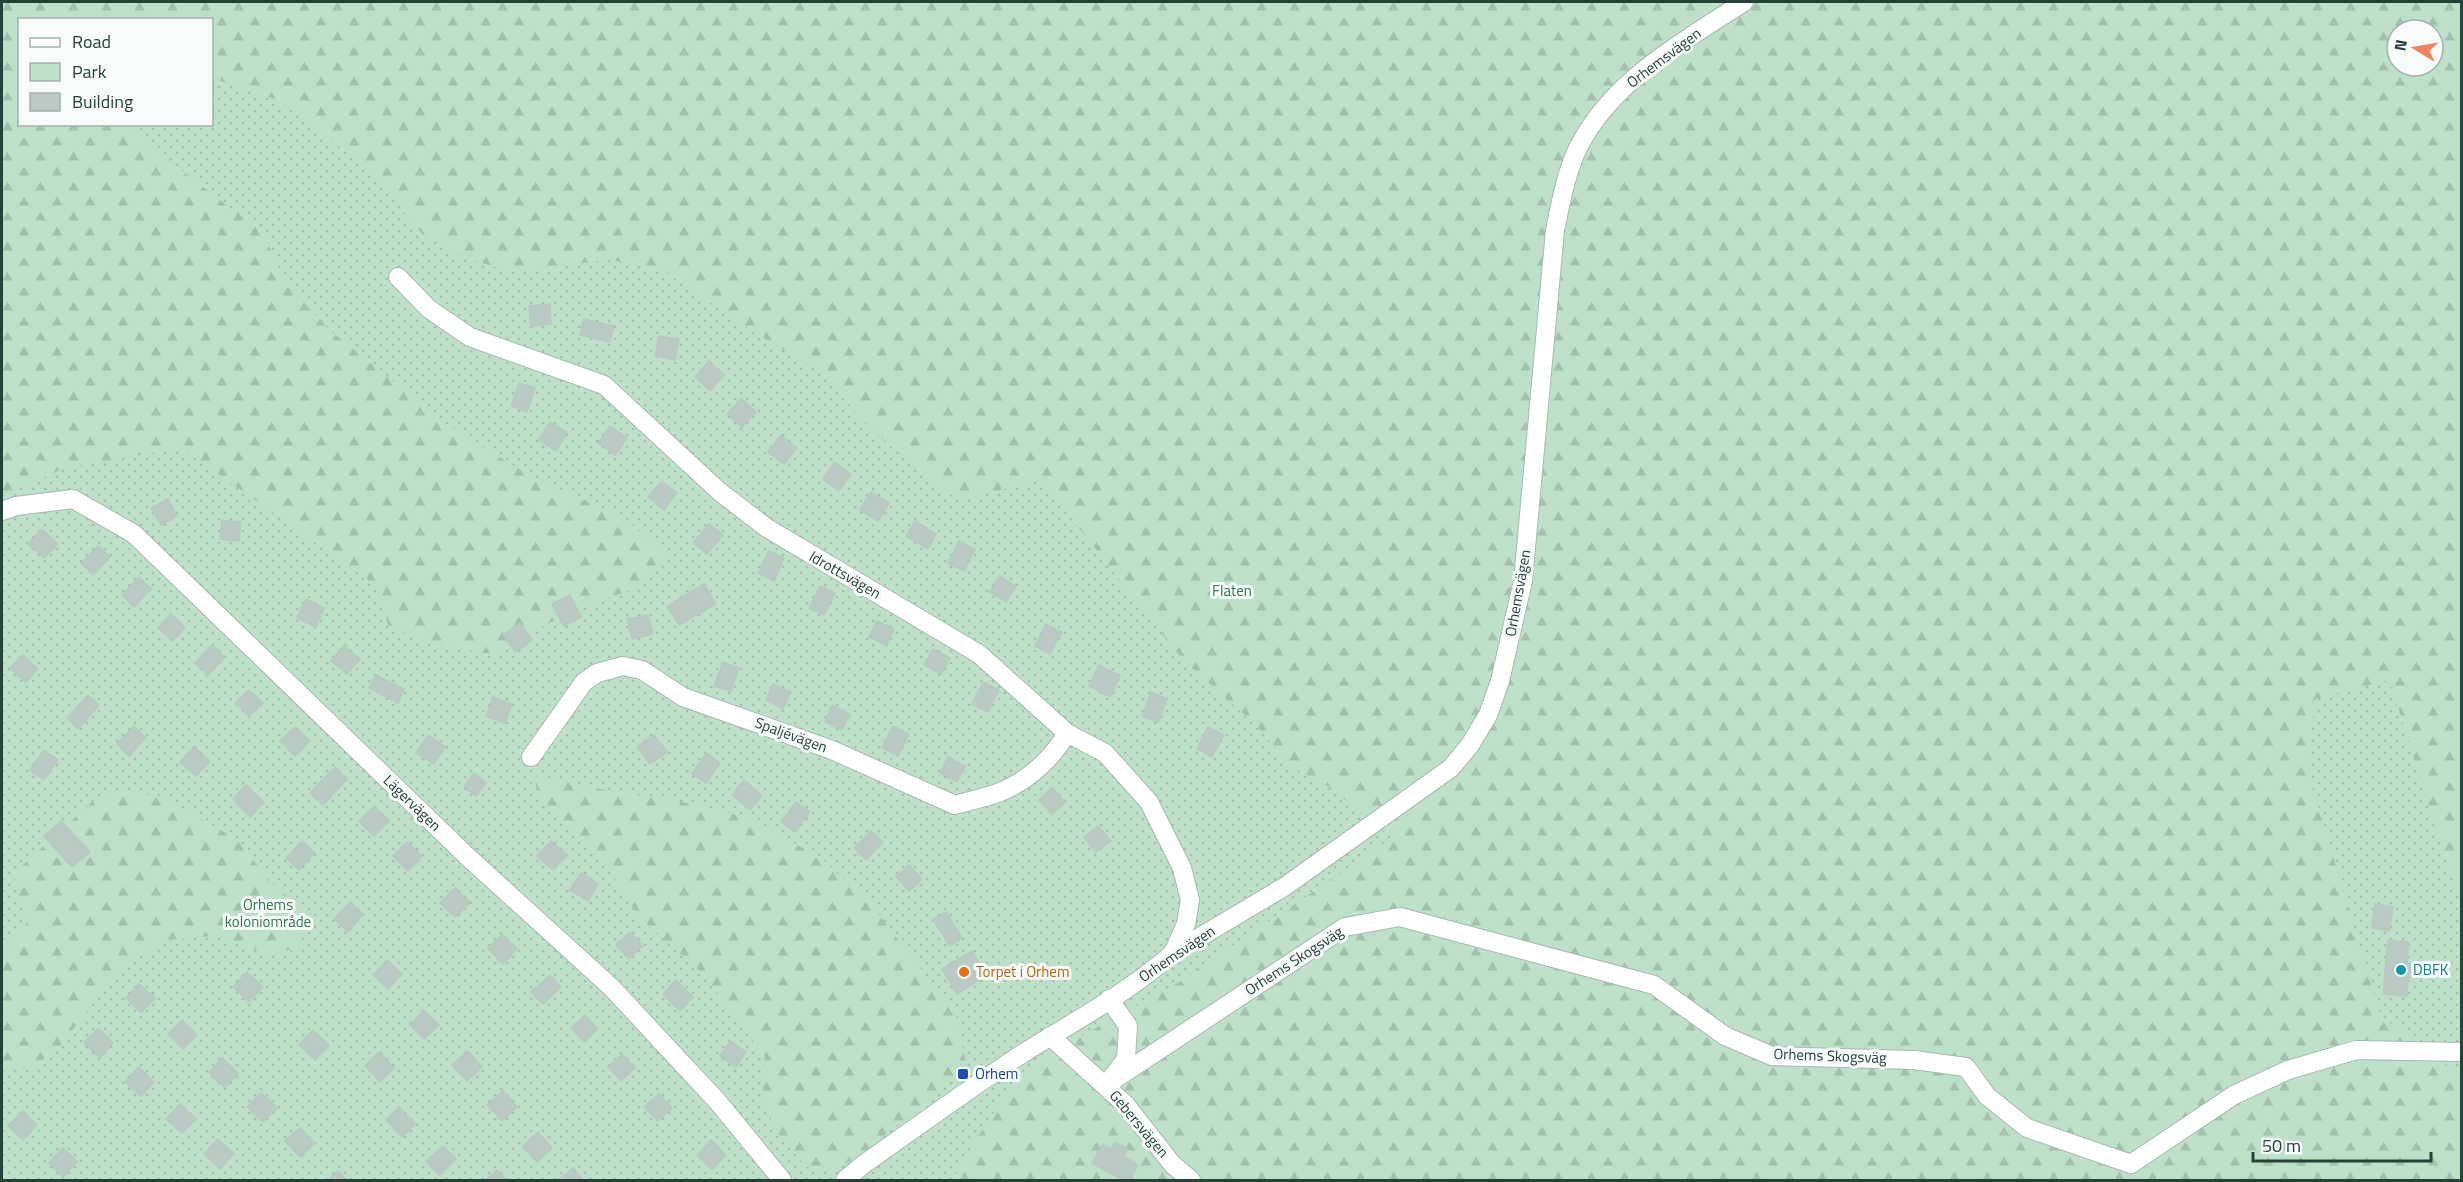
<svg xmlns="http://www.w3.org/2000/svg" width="2463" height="1182" viewBox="0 0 2463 1182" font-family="'Titillium Web',sans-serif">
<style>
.green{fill:url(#green-dots);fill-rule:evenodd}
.forest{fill:url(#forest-firs);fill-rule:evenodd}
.building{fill:#bbcac4;stroke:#b8c9c2;stroke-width:1.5}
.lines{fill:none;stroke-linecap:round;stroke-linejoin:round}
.minor-casing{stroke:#a8b8b2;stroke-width:20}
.minor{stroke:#fff;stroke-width:18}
.culture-dot{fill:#0f9aa8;stroke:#f7fbf9;stroke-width:2}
.food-dot{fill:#e8710a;stroke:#f7fbf9;stroke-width:2}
.transit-dot{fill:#1a4fb4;stroke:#f7fbf9;stroke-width:2}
.labels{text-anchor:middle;stroke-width:6;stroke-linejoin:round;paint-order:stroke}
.street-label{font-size:15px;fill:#24423a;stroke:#f7fbf9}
.park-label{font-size:15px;fill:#2d7a4b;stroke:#f7fbf9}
.culture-label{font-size:15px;fill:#0d838f;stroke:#f7fbf9;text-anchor:start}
.food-label{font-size:15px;fill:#c56008;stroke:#f7fbf9;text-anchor:start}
.transit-label{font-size:15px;fill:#164399;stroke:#f7fbf9;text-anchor:start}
</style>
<defs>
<pattern id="green-dots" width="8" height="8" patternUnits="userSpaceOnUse" patternTransform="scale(1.5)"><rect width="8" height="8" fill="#bfe0c8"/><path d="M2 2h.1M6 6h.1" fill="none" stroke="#a4c1ad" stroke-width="1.8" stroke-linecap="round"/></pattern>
<pattern id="forest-firs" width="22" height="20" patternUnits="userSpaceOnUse" patternTransform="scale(1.5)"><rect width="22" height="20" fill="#bfe0c8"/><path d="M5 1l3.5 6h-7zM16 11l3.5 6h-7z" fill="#a4c1ad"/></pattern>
</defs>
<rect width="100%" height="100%" fill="#e6efeb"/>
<!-- green -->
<path class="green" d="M 2,2 L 2461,2 L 2461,1180 L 2,1180 ZM 20,20 L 212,20 L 212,124 L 20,124 ZM 2397,30 L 2433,30 L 2433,66 L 2397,66 Z"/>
<!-- forest -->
<g class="forest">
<path d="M 2,2 L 2461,2 L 2461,902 L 2389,680 L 2315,699 L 2308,772 L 2380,1015 L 2461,1077 L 2461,1180 L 956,1180 L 958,1167 L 1012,1085 L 1040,1059 L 1181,981 L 1392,838 L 1329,787 L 1289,765 L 1258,727 L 1182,659 L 1041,480 L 959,500 L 923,475 L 864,422 L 821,372 L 757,334 L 667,273 L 609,259 L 549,269 L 509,271 L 460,256 L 423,235 L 369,169 L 278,100 L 212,78 L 212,20 L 20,20 L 20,124 L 125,125 L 230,208 L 262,230 L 286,284 L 333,333 L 452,428 L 532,477 L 626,519 L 668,557 L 630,590 L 575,610 L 513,642 L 499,655 L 435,645 L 389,628 L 377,586 L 181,448 L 65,468 L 2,496 ZM 2397,30 L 2433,30 L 2433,66 L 2397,66 Z"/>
<polygon points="534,776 606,790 700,805 749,818 821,858 870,903 956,1014 967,1068 858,1157 834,1169 806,1167 772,1126 762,1095 765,1057 704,975 639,917 594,847 540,803"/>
<polygon points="122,790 163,798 237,839 271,883 299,905 298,947 273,955 214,936 166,940 119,969 62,1044 34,1067 2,1071 2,952 27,923 13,874 95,799"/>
</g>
<!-- building -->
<g class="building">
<polygon points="550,304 551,324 531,326 529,306"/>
<polygon points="584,319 614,326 610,342 580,335"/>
<polygon points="659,336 679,339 675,360 655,356"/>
<polygon points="709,361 724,375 710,391 695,377"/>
<polygon points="519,383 535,388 527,412 511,406"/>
<polygon points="741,398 756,412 742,427 727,414"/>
<polygon points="550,422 567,433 556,451 539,440"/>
<polygon points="610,426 627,438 615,455 598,443"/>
<polygon points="781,435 797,448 784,464 768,452"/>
<polygon points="834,462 851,474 839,491 823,479"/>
<polygon points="662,481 677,493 664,510 648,497"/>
<polygon points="871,492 889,503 878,521 860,510"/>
<polygon points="168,499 177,516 161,525 151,508"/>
<polygon points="222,520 241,522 239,541 220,539"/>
<polygon points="915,521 936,534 928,549 906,536"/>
<polygon points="709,524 723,535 707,554 693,543"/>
<polygon points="42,529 58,544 44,558 28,544"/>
<polygon points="959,541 975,549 964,571 948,563"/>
<polygon points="98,546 110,557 93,575 81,563"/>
<polygon points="769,551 784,558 774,581 758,573"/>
<polygon points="999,576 1016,586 1006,602 990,592"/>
<polygon points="139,577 151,589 134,607 122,595"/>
<polygon points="704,584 716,604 679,625 667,606"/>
<polygon points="820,586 835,593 824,615 809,608"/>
<polygon points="570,595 581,617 564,626 552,604"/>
<polygon points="306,599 324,608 316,627 297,618"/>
<polygon points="171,614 185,627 173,641 158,628"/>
<polygon points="648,615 653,634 632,639 627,619"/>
<polygon points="877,621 894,629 887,646 869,637"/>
<polygon points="520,623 532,640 516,652 503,635"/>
<polygon points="1046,624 1062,632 1050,654 1035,646"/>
<polygon points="212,645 225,657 208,675 195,663"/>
<polygon points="344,645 360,659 347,674 331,661"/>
<polygon points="933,649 950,658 941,674 924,665"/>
<polygon points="23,655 38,669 26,683 10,668"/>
<polygon points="723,662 739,668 731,691 714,686"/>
<polygon points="1099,665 1120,676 1110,697 1089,686"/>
<polygon points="376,675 404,689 398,703 369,688"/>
<polygon points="983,682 999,690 988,712 972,704"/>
<polygon points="773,684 791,692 783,709 766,700"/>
<polygon points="249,690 263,703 249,716 235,703"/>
<polygon points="1151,692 1167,699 1158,722 1142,716"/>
<polygon points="88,695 99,705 78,729 67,718"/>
<polygon points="493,697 512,704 505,723 486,716"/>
<polygon points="832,705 850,714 842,730 825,722"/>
<polygon points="134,726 146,738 129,756 117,744"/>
<polygon points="893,726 909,734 898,756 882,748"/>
<polygon points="295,727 310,741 295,756 280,741"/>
<polygon points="1208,727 1224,735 1212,757 1197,749"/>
<polygon points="428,735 445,747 434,764 416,753"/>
<polygon points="654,735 667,752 650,764 637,747"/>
<polygon points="194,747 210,762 196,776 180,762"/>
<polygon points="44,750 58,760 44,780 30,770"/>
<polygon points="706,753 720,763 706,783 692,774"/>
<polygon points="948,757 965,766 957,782 940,773"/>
<polygon points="335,767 347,779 323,805 310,793"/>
<polygon points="474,773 486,783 476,796 464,787"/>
<polygon points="744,780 762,796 750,810 732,795"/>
<polygon points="246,785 264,802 250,817 233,799"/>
<polygon points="1052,788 1065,802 1052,815 1039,800"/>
<polygon points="796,802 810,812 795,832 781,822"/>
<polygon points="374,806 389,821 374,836 359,821"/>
<polygon points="61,821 90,852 72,867 44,836"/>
<polygon points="1098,826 1111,841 1096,852 1084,837"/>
<polygon points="871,831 883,842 866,860 854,848"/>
<polygon points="302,841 315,853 299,870 286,858"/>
<polygon points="551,841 567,855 553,870 537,856"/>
<polygon points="407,842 422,856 408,871 393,856"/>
<polygon points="909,865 922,879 909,891 896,877"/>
<polygon points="581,873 598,884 588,901 570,890"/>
<polygon points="455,888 470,903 455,917 440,903"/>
<polygon points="350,902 363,914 348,932 334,919"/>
<polygon points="2375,904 2393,907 2389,931 2372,928"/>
<polygon points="946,912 962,938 950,946 933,919"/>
<polygon points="630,932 643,946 629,959 616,945"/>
<polygon points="502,934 517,949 503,964 488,949"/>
<polygon points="2388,940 2409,942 2407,963 2418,964 2417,978 2408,977 2407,996 2383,994"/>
<polygon points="972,951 987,975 957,994 942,969"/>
<polygon points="387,960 402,974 388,989 373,975"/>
<polygon points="247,972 263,987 249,1002 233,987"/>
<polygon points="550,975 561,987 543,1004 531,992"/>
<polygon points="676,980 693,997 680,1011 663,994"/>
<polygon points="139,984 155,998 141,1013 126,998"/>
<polygon points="424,1010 439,1025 424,1039 410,1025"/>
<polygon points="585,1015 598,1029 584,1042 571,1028"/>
<polygon points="182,1020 197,1035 183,1049 168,1034"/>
<polygon points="98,1028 113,1043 100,1058 84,1043"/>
<polygon points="313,1030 329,1045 315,1060 299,1045"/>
<polygon points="730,1041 746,1052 736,1067 720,1056"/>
<polygon points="468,1051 482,1067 467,1081 452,1065"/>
<polygon points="379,1052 394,1068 380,1082 365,1066"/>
<polygon points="622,1054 635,1068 621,1081 608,1067"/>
<polygon points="222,1058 238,1073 225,1088 209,1073"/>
<polygon points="139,1067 154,1082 141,1096 125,1082"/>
<polygon points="503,1091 517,1107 502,1121 487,1105"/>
<polygon points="261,1093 277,1108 263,1122 247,1107"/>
<polygon points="659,1094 672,1108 658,1121 644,1107"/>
<polygon points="180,1104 196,1119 182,1133 166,1119"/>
<polygon points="399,1107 415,1124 402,1137 386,1120"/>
<polygon points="23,1111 37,1125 23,1140 8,1126"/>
<polygon points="300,1128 315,1143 300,1157 285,1141"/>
<polygon points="538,1132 552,1148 537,1162 523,1146"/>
<polygon points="218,1139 234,1154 220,1169 204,1154"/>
<polygon points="711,1140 726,1155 712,1170 697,1155"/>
<polygon points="1115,1142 1128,1149 1123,1156 1138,1165 1129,1180 1122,1180 1092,1163 1103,1144 1111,1149"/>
<polygon points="443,1146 456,1159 439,1175 426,1161"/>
<polygon points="63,1148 77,1162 63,1177 49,1163"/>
<polygon points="573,1168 584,1180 559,1180"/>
<polygon points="497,1170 506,1180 486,1180"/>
<polygon points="338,1171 346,1180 327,1180"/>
</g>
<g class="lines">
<!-- minor casing -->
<g class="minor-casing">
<g id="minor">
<polyline points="398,277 429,309 470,337 604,385 720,492 767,528 979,654 1067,733 1105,753 1149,802 1182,868 1190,900 1186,924 1173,953"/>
<polyline points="2,511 16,506 73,499 134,534 469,858 611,987 718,1102 782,1180"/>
<path d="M 531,757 L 584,682 L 597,673 L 623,666 L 642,670 L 683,697 L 832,750 L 955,805 C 971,800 990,797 1005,790 C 1031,778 1053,757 1067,733"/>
<polyline points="1109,999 1128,1026 1126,1059 1112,1077"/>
<polyline points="1050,1036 1126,1105 1172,1164 1191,1180"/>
<polyline points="1106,1085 1345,927 1400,917 1654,985 1725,1036 1772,1056 1914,1060 1966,1067 1987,1096 2027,1128 2131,1164 2234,1095 2288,1070 2356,1050 2462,1052"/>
<path d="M 845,1180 L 864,1164 C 918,1126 970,1088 1025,1052 C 1075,1021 1129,992 1173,953 L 1284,887 L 1451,768 L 1470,745 L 1488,715 L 1500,681 L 1523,581 L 1555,230 C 1561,202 1566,172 1579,146 C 1613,80 1684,41 1744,2"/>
</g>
</g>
<!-- minor -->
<use href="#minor" class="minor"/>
</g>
<!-- markers -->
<circle class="culture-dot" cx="2401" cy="970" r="6"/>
<circle class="food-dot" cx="964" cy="972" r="6"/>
<rect class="transit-dot" x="957" y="1068" width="12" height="12" rx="3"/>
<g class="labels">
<!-- street labels -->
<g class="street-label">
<text transform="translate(1664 58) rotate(-37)" y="5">Orhemsvägen</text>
<text transform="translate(845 575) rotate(30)" y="5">Idrottsvägen</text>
<text transform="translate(1518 593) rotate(-80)" y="5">Orhemsvägen</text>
<text transform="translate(791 735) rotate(20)" y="5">Spaljévägen</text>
<text transform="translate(412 803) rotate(44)" y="5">Lägervägen</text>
<text transform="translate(1177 954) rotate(-34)" y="5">Orhemsvägen</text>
<text transform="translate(1294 961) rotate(-33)" y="5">Orhems Skogsväg</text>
<text transform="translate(1830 1056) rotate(2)" y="5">Orhems Skogsväg</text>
<text transform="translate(1139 1124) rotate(50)" y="5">Gebersvägen</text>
</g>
<!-- park labels -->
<g class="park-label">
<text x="1232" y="596">Flaten</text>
<text x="268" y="910">Orhems<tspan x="268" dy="17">koloniområde</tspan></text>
</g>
<!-- culture labels -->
<g class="culture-label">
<text x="2413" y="975">DBFK</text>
</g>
<!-- food labels -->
<g class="food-label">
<text x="976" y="977">Torpet i Orhem</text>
</g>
<!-- transit labels -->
<g class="transit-label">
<text x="975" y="1079">Orhem</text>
</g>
</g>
<!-- border -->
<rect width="2463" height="1182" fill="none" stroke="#24423a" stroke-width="6"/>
<!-- legend -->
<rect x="18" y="18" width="195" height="108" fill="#f7fbf9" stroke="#a3b1ad" stroke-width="1.5"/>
<rect x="30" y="38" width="30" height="9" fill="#ffffff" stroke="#a3b1ad" stroke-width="1.5"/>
<text x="72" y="48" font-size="18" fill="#24423a">Road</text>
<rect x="30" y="63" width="30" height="18" fill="#bfe0c8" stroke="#a3b1ad" stroke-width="1.5"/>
<text x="72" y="78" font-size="18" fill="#24423a">Park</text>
<rect x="30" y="93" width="30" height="18" fill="#bbcac4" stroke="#a3b1ad" stroke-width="1.5"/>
<text x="72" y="108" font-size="18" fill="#24423a">Building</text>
<!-- north arrow -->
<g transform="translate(2415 48) rotate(281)"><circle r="28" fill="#f7fbf9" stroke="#a3b1ad" stroke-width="1.5"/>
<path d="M0-4.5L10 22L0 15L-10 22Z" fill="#f4845f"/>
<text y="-9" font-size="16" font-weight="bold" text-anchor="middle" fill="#24423a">N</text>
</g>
<!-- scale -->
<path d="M2253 1152v9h178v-9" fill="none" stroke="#24423a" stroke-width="3"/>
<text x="2262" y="1152" font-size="18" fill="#24423a" stroke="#f7fbf9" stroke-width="4.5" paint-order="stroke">50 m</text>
</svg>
